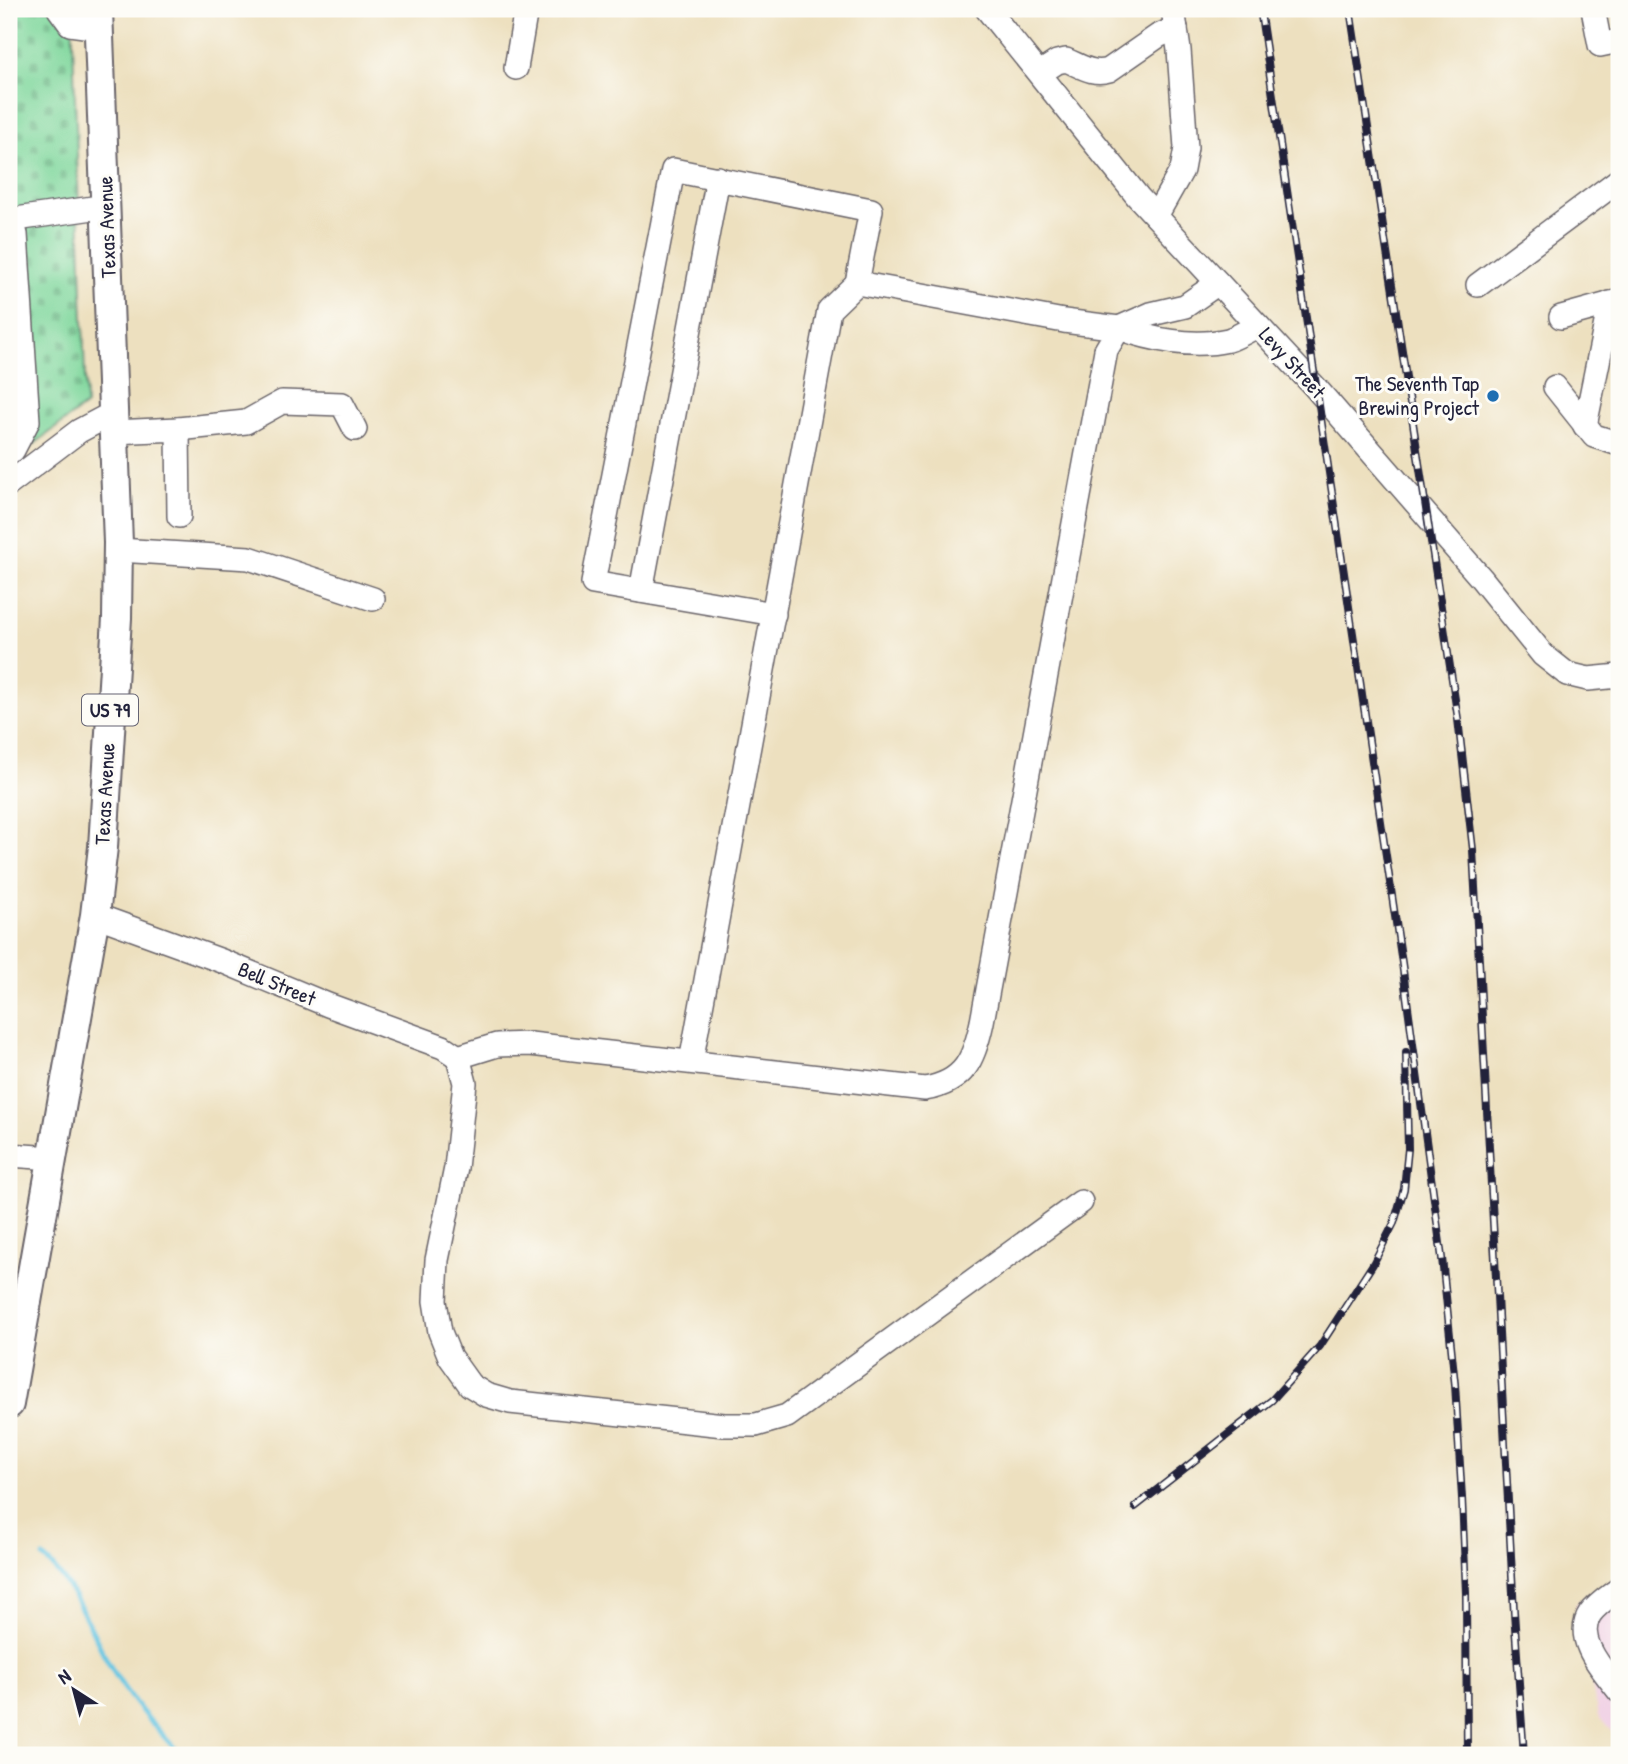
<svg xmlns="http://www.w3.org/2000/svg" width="1628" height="1764" viewBox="0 0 1628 1764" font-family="'Patrick Hand',sans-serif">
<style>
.built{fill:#f0d0e4}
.cemetery{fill:url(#cemetery-stones);stroke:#507c6c;stroke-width:2}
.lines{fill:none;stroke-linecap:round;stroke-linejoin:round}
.stream{stroke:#64c5e2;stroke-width:5}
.minor-casing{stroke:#696469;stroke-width:26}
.major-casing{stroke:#696469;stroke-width:32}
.minor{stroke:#fff;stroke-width:23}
.major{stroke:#fff;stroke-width:28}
.rail-casing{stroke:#22223b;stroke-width:8}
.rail{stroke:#fdfcf7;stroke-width:5;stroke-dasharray:16;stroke-linecap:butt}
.poi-dot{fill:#1f6fb2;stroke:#fdfcf7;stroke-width:2.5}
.labels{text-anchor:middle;stroke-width:6;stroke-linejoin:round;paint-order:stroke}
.shield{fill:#fdfcf7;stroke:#646373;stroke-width:2}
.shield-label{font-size:19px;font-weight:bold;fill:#22223b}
.street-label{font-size:21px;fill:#22223b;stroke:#fdfcf7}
.poi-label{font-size:21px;fill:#22223b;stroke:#fdfcf7;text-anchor:end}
</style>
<defs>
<pattern id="cemetery-stones" width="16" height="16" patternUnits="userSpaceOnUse" patternTransform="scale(1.75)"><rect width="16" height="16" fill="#7fd79c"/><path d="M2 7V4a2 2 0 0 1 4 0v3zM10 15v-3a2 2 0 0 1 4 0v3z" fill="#6db887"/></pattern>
</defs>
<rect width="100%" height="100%" fill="#fdfcf7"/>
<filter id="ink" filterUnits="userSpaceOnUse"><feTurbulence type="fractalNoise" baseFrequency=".0143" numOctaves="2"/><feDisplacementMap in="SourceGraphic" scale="14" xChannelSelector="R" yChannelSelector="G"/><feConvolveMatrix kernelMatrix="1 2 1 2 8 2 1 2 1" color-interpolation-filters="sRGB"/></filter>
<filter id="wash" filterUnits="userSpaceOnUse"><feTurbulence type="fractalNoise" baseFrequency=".00686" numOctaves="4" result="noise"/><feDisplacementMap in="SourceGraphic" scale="28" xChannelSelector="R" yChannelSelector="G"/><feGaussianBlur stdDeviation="1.57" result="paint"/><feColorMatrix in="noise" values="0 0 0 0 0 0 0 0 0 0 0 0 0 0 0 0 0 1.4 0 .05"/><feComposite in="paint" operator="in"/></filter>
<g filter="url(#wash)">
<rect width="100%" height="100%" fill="#ede0bf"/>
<!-- built -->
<polygon class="built" points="1619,1577 1619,1740 1598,1716 1576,1604"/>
<!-- cemetery -->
<polygon class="cemetery" points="9,9 69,9 72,13 86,405 9,463"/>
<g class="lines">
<!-- stream -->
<path class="stream" d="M 43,1557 C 79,1589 91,1636 116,1676 C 134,1705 158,1730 181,1755"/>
</g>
</g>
<g filter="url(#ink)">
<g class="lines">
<!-- minor casing -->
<g class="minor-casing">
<g id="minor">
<polyline points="59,9 70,24 99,28"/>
<polyline points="987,9 1138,197 1315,387 1481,578 1543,655 1567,674 1588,679 1619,676"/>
<polyline points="1593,9 1600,45 1619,41"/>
<polyline points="516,68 526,9"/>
<path d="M 1040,73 L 1057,62 L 1066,60 C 1081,66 1092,75 1109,70 L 1158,36 L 1176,28"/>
<polyline points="1156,216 1182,170 1186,148 1179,50 1173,9"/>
<polyline points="9,220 107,206"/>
<polyline points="9,227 16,234 28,421 13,450 9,450"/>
<path d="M 1218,283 L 1185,306 L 1151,314 L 1119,328 C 1152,340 1193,348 1228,340 C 1238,337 1248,330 1258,326"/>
<polyline points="1478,285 1619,180"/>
<polyline points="1561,317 1619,301"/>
<polyline points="1555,387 1594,436 1619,444"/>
<polyline points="1585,426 1610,303"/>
<polyline points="178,429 246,422 282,402 342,404 355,429"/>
<polyline points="114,432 178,429 179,516"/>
<polyline points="9,484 79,431 113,413"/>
<polyline points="118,550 249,558 373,599"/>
<polyline points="641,591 718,178"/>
<polyline points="774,614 593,583 673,170 871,210 857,283"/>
<polyline points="95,915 222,961 328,1005 443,1047 458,1057"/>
<path d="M 458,1057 L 497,1045 L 530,1044 L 925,1089 C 965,1082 974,1059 982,1022 L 1106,350 L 1119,328 L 1064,321 L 857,283 L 829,310 L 691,1062"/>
<polyline points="458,1057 465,1083 456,1168 437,1260 435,1301 440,1332 450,1357 470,1385 486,1395 510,1402 724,1425 756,1425 787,1416 1081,1202"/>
<polyline points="9,1155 53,1158"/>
<path d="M 1619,1589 C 1610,1596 1597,1604 1590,1614 C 1573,1640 1605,1672 1619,1691"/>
</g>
</g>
<!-- major casing -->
<g class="major-casing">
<polyline id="major" points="9,1404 95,915 103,847 117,618 118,543 98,9"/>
</g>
<!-- minor -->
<use href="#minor" class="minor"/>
<!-- major -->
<use href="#major" class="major"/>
<!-- rail casing -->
<g class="rail-casing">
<g id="rail">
<polyline points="1260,9 1402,963 1442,1258 1455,1384 1462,1498 1466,1593 1467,1755"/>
<polyline points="1350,9 1458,719 1473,850 1514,1612 1524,1755"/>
<polyline points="1135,1507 1272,1400 1320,1346 1373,1264 1394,1223 1404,1189 1408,1149 1406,1052"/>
</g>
</g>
<!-- rail -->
<use href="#rail" class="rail"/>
</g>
</g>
<!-- markers -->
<circle class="poi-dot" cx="1493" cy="396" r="7"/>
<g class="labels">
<!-- shield labels -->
<rect class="shield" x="82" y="694.5" width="56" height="31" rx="5"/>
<g class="shield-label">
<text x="110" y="717">US 79</text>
</g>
<!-- street labels -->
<g class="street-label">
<text transform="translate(107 227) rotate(-92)" y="7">Texas Avenue</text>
<text transform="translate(1292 363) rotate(48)" y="7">Levy Street</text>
<text transform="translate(105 794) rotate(-87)" y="7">Texas Avenue</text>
<text transform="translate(277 984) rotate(23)" y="7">Bell Street</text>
</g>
<!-- poi labels -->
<g class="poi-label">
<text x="1479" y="391">The Seventh Tap<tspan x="1479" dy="24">Brewing Project</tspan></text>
</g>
</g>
<!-- margin -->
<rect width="1628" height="1764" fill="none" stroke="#fdfcf7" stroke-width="35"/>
<!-- north arrow -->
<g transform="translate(74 1690) rotate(324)" stroke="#fdfcf7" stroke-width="5" paint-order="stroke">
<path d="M0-5L12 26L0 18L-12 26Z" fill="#22223b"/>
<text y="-10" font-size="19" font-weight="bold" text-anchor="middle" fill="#22223b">N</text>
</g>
</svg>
